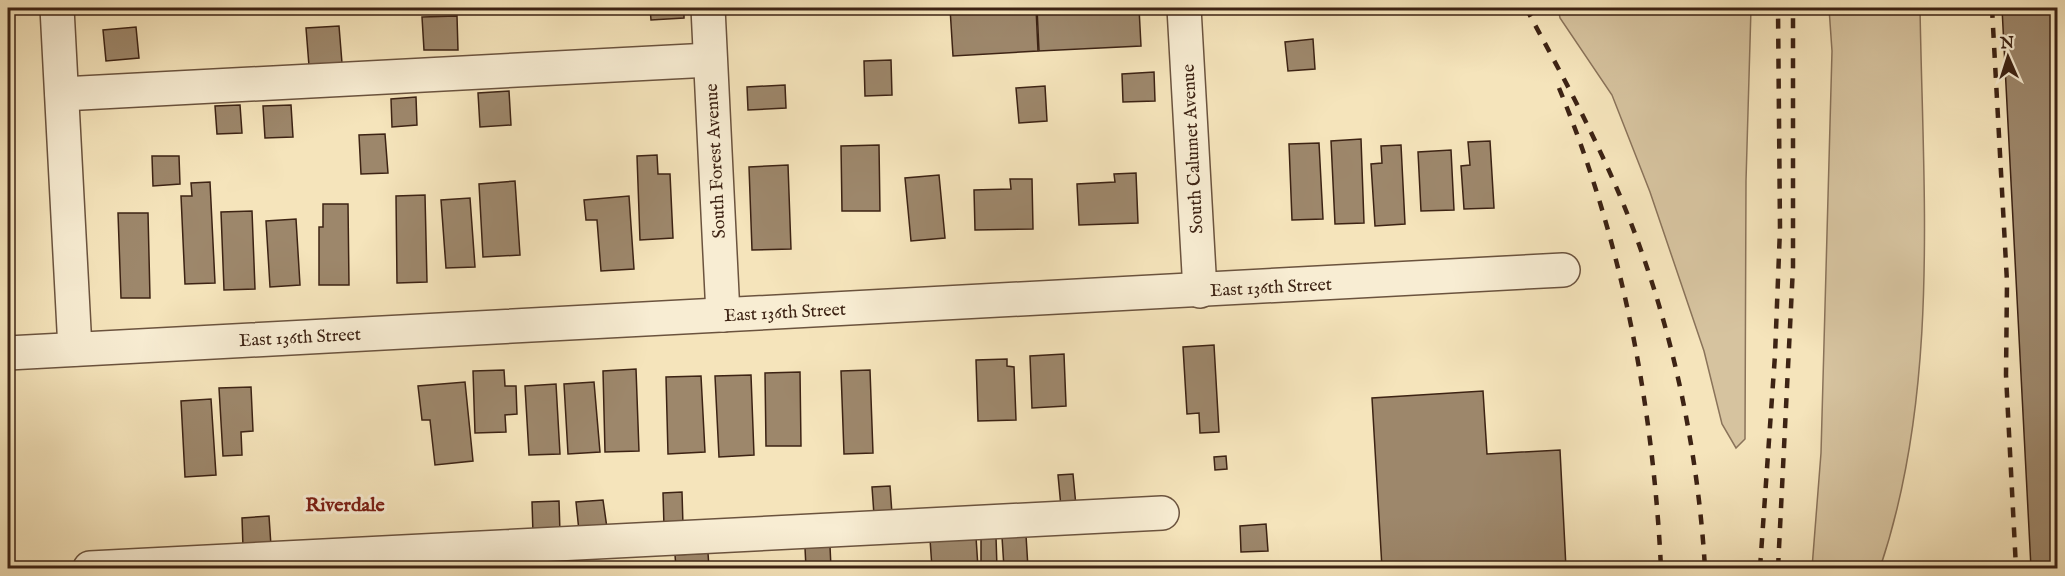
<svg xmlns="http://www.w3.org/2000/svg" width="2065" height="576" viewBox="0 0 2065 576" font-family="'IM FELL English',serif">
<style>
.green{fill:#d6c39f;stroke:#8a735a;stroke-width:1.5}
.building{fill:#9d876b;stroke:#3d2314;stroke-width:1.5}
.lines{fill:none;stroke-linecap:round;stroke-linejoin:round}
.minor-casing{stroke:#6b533e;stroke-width:36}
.minor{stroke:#f8edd3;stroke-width:33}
.rail{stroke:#3d2314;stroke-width:4.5;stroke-dasharray:10 10;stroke-linecap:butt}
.labels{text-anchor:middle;stroke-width:6;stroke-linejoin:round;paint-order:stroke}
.street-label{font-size:18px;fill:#3d2314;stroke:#f8edd3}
.neighbourhood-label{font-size:20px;font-weight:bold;fill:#7a1f14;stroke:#f8edd3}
</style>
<rect width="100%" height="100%" fill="#f5e4bb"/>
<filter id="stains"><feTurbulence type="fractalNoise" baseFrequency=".00333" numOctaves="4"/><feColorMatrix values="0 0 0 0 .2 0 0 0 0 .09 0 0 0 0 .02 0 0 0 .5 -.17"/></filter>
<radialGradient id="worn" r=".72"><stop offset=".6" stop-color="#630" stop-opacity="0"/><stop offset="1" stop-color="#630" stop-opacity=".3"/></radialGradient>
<!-- green -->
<g class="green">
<polygon points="1558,8 1751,8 1746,181 1745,439 1736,448 1722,424 1704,351 1650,192 1612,95 1560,18"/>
<path d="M 1829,8 L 1920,8 C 1923,193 1940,390 1880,568 L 1812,568 L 1821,453 L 1832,51 Z"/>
</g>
<!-- building -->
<g class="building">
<polygon points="650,8 684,8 684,18 651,20"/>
<polygon points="950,8 1036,8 1038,51 953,56"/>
<polygon points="1037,8 1139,8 1141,46 1039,51"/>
<polygon points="2002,8 2058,8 2058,568 2031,568"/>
<polygon points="457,16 458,50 424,50 422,17"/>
<polygon points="339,26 342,63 309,66 306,28"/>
<polygon points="136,27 139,58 106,61 103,30"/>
<polygon points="1313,39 1315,69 1288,71 1285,42"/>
<polygon points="891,60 892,95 865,96 864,61"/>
<polygon points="1154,72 1155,101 1123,102 1122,74"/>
<polygon points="785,85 786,108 748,110 747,87"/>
<polygon points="1045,86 1047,121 1019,123 1016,88"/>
<polygon points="509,91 511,125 480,127 478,93"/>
<polygon points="416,97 417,125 392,127 391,99"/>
<polygon points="240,105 242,133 217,134 215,106"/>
<polygon points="291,105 293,137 265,138 263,106"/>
<polygon points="385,134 388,173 361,174 359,135"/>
<polygon points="1361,139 1364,223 1335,224 1331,141"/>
<polygon points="1490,141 1494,208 1464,209 1461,166 1470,165 1468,142"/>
<polygon points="1319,143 1323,219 1292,220 1289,144"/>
<polygon points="879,145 880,211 842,211 841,146"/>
<polygon points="1401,145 1405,224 1375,226 1371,164 1382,163 1381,146"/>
<polygon points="1451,150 1454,210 1421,211 1418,152"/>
<polygon points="657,155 658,174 670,174 673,238 640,240 637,156"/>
<polygon points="152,156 179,156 180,184 153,186"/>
<polygon points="788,165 791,249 752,250 749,167"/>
<polygon points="1136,173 1138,223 1079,225 1077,184 1115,182 1114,174"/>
<polygon points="939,175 945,238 911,241 905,178"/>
<polygon points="1010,179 1032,179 1033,229 975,230 974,190 1011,189"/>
<polygon points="515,181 520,255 483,257 479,184"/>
<polygon points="210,182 215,283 185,284 181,196 192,196 191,183"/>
<polygon points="425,195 427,282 397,283 396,196"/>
<polygon points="629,196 634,269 601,271 597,220 586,220 584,200"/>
<polygon points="470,198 475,267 446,268 441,200"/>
<polygon points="323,204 348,204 349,285 319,285 319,227 323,227"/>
<polygon points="252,211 255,289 224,290 221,212"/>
<polygon points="118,213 148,213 150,298 121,298"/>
<polygon points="296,219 300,285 270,287 266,221"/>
<polygon points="1214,345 1219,432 1200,433 1199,413 1187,414 1183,347"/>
<polygon points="1064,354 1066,406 1032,408 1030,356"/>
<polygon points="1007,359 1007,366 1014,367 1016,420 978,421 976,360"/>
<polygon points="636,369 639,451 605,452 603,371"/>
<polygon points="504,370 505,386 516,386 517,414 505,415 506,432 475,433 473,371"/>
<polygon points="870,370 873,453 844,454 841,371"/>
<polygon points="800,372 801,446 766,446 765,373"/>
<polygon points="751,375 754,455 719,457 715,376"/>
<polygon points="701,376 705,452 668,454 666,377"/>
<polygon points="465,382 473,461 435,465 430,420 422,420 418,386"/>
<polygon points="594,382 600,452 568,454 564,384"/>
<polygon points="556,384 560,454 529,455 525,386"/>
<polygon points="251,387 253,431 241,432 242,455 223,456 219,388"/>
<polygon points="1483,391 1487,454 1560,450 1566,568 1382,568 1372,398"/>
<polygon points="211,399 216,475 185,477 181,401"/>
<polygon points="1226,456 1227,469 1215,470 1214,457"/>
<polygon points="1073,474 1076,506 1061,507 1058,475"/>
<polygon points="890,486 892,514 874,515 872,487"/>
<polygon points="682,492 683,526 664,527 663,493"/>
<polygon points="603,500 607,528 579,531 576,502"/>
<polygon points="559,501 560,533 533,534 532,502"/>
<polygon points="269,516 271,546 243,548 242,518"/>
<polygon points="1266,524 1268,551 1241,552 1240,526"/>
<polygon points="1026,535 1028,568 1004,568 1002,537"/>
<polygon points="976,537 978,568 932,568 930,539"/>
<polygon points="981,537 996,537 997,568 981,568"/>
<polygon points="830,546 831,568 806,568 805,548"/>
<polygon points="708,553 709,568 676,568 675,555"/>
</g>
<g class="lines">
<!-- minor casing -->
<g class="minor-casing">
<g id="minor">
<polyline points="57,8 75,349"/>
<polyline points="708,8 723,315"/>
<polyline points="1184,8 1200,291"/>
<polyline points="62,94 710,60"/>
<polyline points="8,353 1563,270"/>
<polyline points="90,568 1162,513"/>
</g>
</g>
<!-- minor -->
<use href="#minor" class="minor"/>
<!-- rail -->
<g class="rail">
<path d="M 1526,8 C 1550,53 1575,98 1597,145 C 1661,277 1696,422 1705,568"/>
<polyline points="1992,8 2007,282 2006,375 2016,568"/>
<path d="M 1559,88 C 1622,240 1653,404 1661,568"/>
<polyline points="1760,568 1775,355 1780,229 1778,8"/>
<polyline points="1778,568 1793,267 1793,8"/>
</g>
</g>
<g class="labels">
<!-- street labels -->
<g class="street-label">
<text transform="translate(1192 149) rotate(-93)" y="6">South Calumet Avenue</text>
<text transform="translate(715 161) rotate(-93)" y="6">South Forest Avenue</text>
<text transform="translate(1271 287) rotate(-3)" y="6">East 136th Street</text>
<text transform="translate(785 312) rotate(-3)" y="6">East 136th Street</text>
<text transform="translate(300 337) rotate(-3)" y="6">East 136th Street</text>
</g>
<!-- neighbourhood labels -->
<g class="neighbourhood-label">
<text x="345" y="511">Riverdale</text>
</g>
</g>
<!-- margin -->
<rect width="2065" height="576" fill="none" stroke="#f5e4bb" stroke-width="30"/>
<rect x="9" y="9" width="2047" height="558" fill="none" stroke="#3d2314" stroke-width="3"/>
<rect x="15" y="15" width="2035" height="546" fill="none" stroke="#3d2314" stroke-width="1.5"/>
<!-- north arrow -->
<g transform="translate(2008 57) rotate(357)" stroke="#f8edd3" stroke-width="4.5" paint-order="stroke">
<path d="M0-4.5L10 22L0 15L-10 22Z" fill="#3d2314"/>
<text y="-9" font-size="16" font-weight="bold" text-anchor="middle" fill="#3d2314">N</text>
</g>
<rect width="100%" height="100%" filter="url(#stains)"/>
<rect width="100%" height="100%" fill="url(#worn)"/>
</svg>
